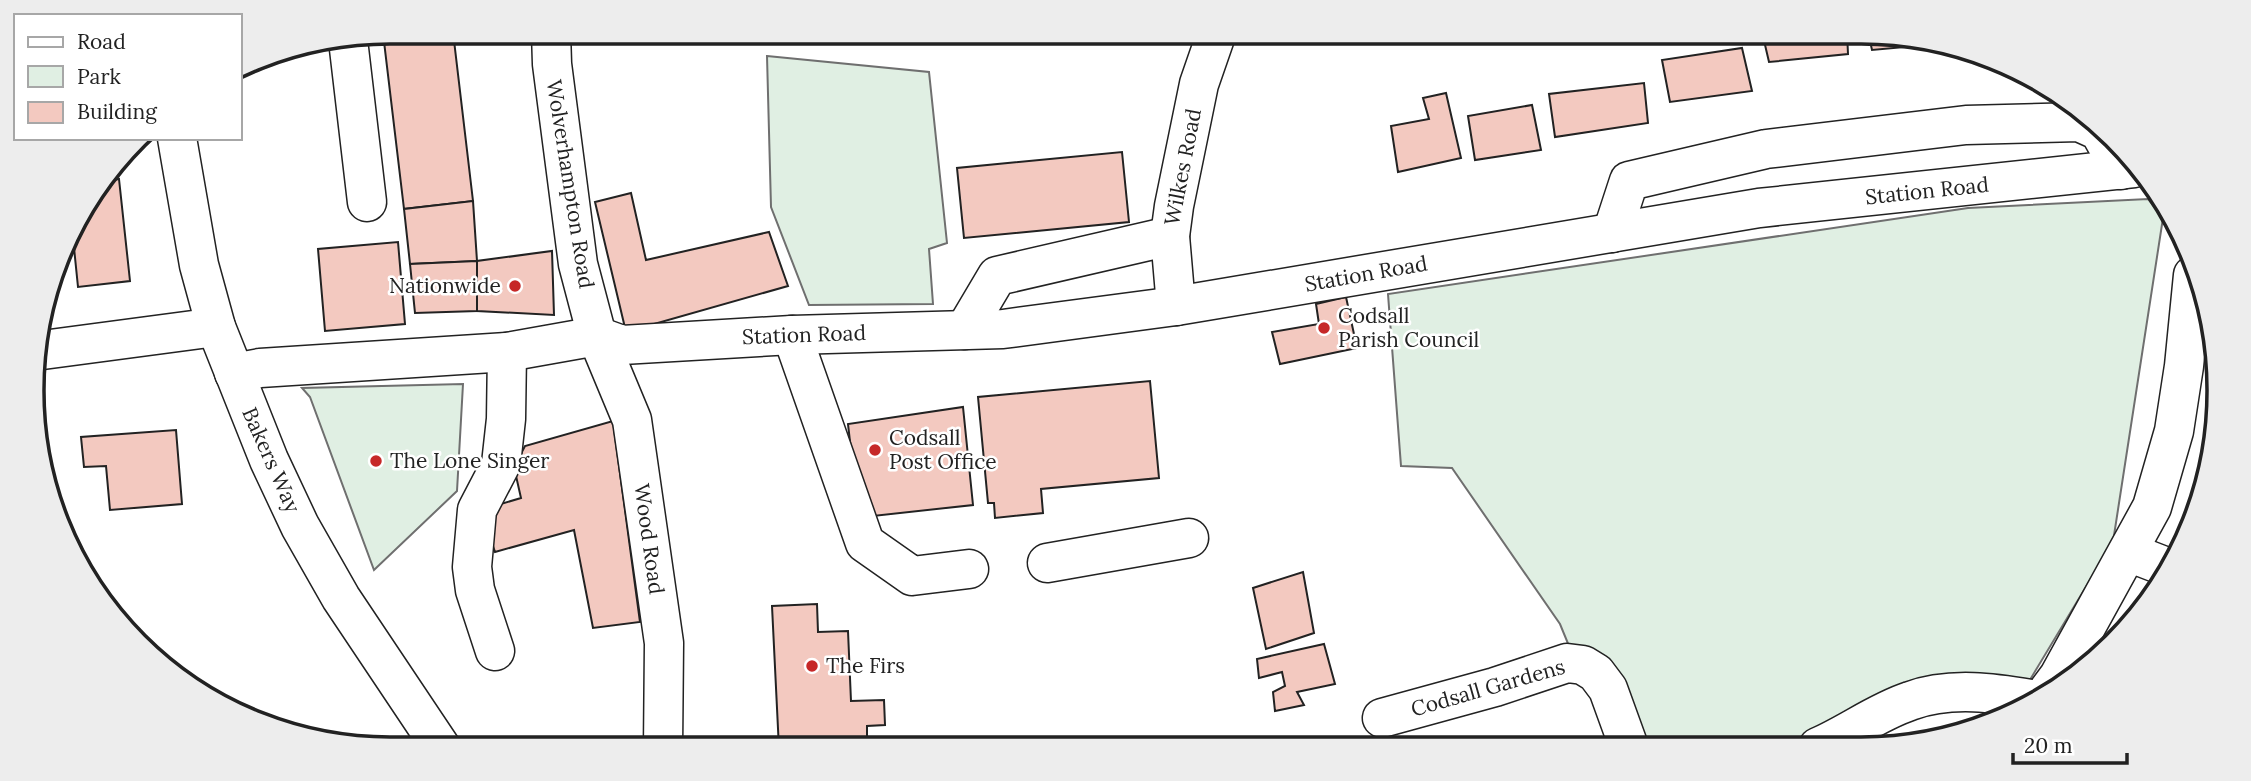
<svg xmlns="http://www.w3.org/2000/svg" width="2251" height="781" viewBox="0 0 2251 781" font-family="Lora,serif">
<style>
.green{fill:#e0efe3;stroke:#6f6f6f;stroke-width:2}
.building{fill:#f3c9c0;stroke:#222;stroke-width:2}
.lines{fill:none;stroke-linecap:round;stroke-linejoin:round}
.minor-casing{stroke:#222;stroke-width:41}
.minor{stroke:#fff;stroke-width:38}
.poi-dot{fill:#c62828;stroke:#fff;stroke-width:2.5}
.labels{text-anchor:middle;stroke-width:5;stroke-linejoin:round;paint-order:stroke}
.street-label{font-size:21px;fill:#222;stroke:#fff}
.poi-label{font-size:21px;fill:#222;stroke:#fff;text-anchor:start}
.rim{fill:none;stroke:#222;stroke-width:3.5}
</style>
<rect width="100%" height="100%" fill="#fff"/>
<!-- green -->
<g class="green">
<polygon points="767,56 929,72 947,243 929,249 933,304 809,305 771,207"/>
<polygon points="2148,199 2163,218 2113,542 2025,688 1876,698 1785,747 1638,747 1569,646 1560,624 1452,468 1401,466 1388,294 1968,208"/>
<polygon points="463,384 457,491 374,570 310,397 302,388"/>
</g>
<!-- building -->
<g class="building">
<polygon points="390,32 453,32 473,201 404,209 383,33"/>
<polygon points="650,32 704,32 650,36"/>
<polygon points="849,32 915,32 915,37"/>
<polygon points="1762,32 1847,32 1848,54 1769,62"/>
<polygon points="1868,32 1949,43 1872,50"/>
<polygon points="1742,48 1752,91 1670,102 1662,60"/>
<polygon points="1644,83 1648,123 1555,137 1549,94"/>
<polygon points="1446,93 1461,158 1398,172 1391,126 1429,119 1423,98"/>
<polygon points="1532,105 1541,150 1475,160 1468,116"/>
<polygon points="1122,152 1129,222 964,238 957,168"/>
<polygon points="119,179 130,281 78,287 72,228 108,181"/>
<polygon points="631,193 646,260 769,232 788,286 626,332 595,202"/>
<polygon points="473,201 477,261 410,264 404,209"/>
<polygon points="398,242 405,324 325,331 318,249"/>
<polygon points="552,251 554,315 477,311 477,261"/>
<polygon points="477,261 477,311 415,313 410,264"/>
<polygon points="1346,297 1357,348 1280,364 1272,332 1319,324 1316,304"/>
<polygon points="1150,381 1159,478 1041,489 1043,513 995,518 994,503 988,503 978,397"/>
<polygon points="963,407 973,505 873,516 856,494 848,424"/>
<polygon points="613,421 640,622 593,628 574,530 495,552 481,510 521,498 514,467 525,446"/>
<polygon points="176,430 182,504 110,510 106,466 84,467 81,437"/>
<polygon points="1303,572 1314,633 1266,649 1253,588"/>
<polygon points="817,604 818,632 848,631 851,701 884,700 885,725 867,726 867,743 815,746 815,749 779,749 772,606"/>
<polygon points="1324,644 1335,684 1297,692 1304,705 1275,711 1273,692 1285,686 1282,672 1259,678 1257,659"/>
</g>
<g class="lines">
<!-- minor casing -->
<g class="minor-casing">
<g id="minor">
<polyline points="551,32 552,64 578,264 597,336 632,420 664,643 663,749"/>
<polyline points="348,40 367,202"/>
<polyline points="177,138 199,265 216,327 269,460 300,526 341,598 442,749"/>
<polyline points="1612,233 1629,181 1766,149 1966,125 2079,122 2099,131 2121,170"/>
<polyline points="1176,306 1170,236 1174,206 1199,84 1217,32"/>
<polyline points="965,330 997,276 1170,236"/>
<polyline points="792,335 865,543 912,576 969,569"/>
<polyline points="35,351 216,327"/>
<polyline points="234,373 260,368 507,352 597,336 622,345 792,335 1003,329 1176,306 1759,208 2134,168"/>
<polyline points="2128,552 2172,569"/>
<polyline points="1047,563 1189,538"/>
<polyline points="495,651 475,590 472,567 477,510 501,464 506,419 507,352"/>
<polyline points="2045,695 2059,676 2152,507 2174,431 2184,366 2193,275"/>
<polyline points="1382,718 1495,687 1567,663 1583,665 1596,673 1608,689 1629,747"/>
<path d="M 1818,747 C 1850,733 1877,712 1910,701 C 1951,686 1996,693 2037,700"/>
</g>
</g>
<!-- minor -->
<use href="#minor" class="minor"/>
</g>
<!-- markers -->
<g class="poi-dot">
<circle cx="515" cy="286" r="7"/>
<circle cx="1324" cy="328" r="7"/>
<circle cx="875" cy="450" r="7"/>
<circle cx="376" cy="461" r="7"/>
<circle cx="812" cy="666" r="7"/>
</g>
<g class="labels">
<!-- street labels -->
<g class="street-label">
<text transform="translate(1183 167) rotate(-79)" y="7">Wilkes Road</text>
<text transform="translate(570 184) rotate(81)" y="7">Wolverhampton Road</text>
<text transform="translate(1927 191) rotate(-6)" y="7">Station Road</text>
<text transform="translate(1366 274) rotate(-10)" y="7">Station Road</text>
<text transform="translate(804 335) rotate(-2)" y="7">Station Road</text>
<text transform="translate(271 460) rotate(66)" y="7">Bakers Way</text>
<text transform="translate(649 539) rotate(82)" y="7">Wood Road</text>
<text transform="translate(1488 688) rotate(-16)" y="7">Codsall Gardens</text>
</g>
<!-- poi labels -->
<g class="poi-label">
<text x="501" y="293" text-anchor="end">Nationwide</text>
<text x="1338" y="323">Codsall<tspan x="1338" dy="24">Parish Council</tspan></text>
<text x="889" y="445">Codsall<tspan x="889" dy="24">Post Office</tspan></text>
<text x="390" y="468">The Lone Singer</text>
<text x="826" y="673">The Firs</text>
</g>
</g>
<!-- crop -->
<path d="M0 0H2251V781H0ZM390 44H1861A346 346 0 0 1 2207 390V391A346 346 0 0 1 1861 737H390A346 346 0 0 1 44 391V390A346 346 0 0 1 390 44Z" fill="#ededed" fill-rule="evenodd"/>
<path class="rim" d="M390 44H1861A346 346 0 0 1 2207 390V391A346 346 0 0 1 1861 737H390A346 346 0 0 1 44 391V390A346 346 0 0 1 390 44Z"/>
<!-- legend -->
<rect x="14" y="14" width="228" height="126" fill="#ffffff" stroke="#a7a7a7" stroke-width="2"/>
<rect x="28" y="37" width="35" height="10" fill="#ffffff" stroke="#a7a7a7" stroke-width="2"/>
<text x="77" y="49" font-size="21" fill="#222222">Road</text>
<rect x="28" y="66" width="35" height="21" fill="#e0efe3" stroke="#a7a7a7" stroke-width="2"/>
<text x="77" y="84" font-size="21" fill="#222222">Park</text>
<rect x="28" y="102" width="35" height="21" fill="#f3c9c0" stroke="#a7a7a7" stroke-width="2"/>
<text x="77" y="119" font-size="21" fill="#222222">Building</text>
<!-- scale -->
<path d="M2013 753v10h114v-10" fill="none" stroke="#222222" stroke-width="3.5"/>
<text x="2024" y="753" font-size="21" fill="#222222" stroke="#ffffff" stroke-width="5" paint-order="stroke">20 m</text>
</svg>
